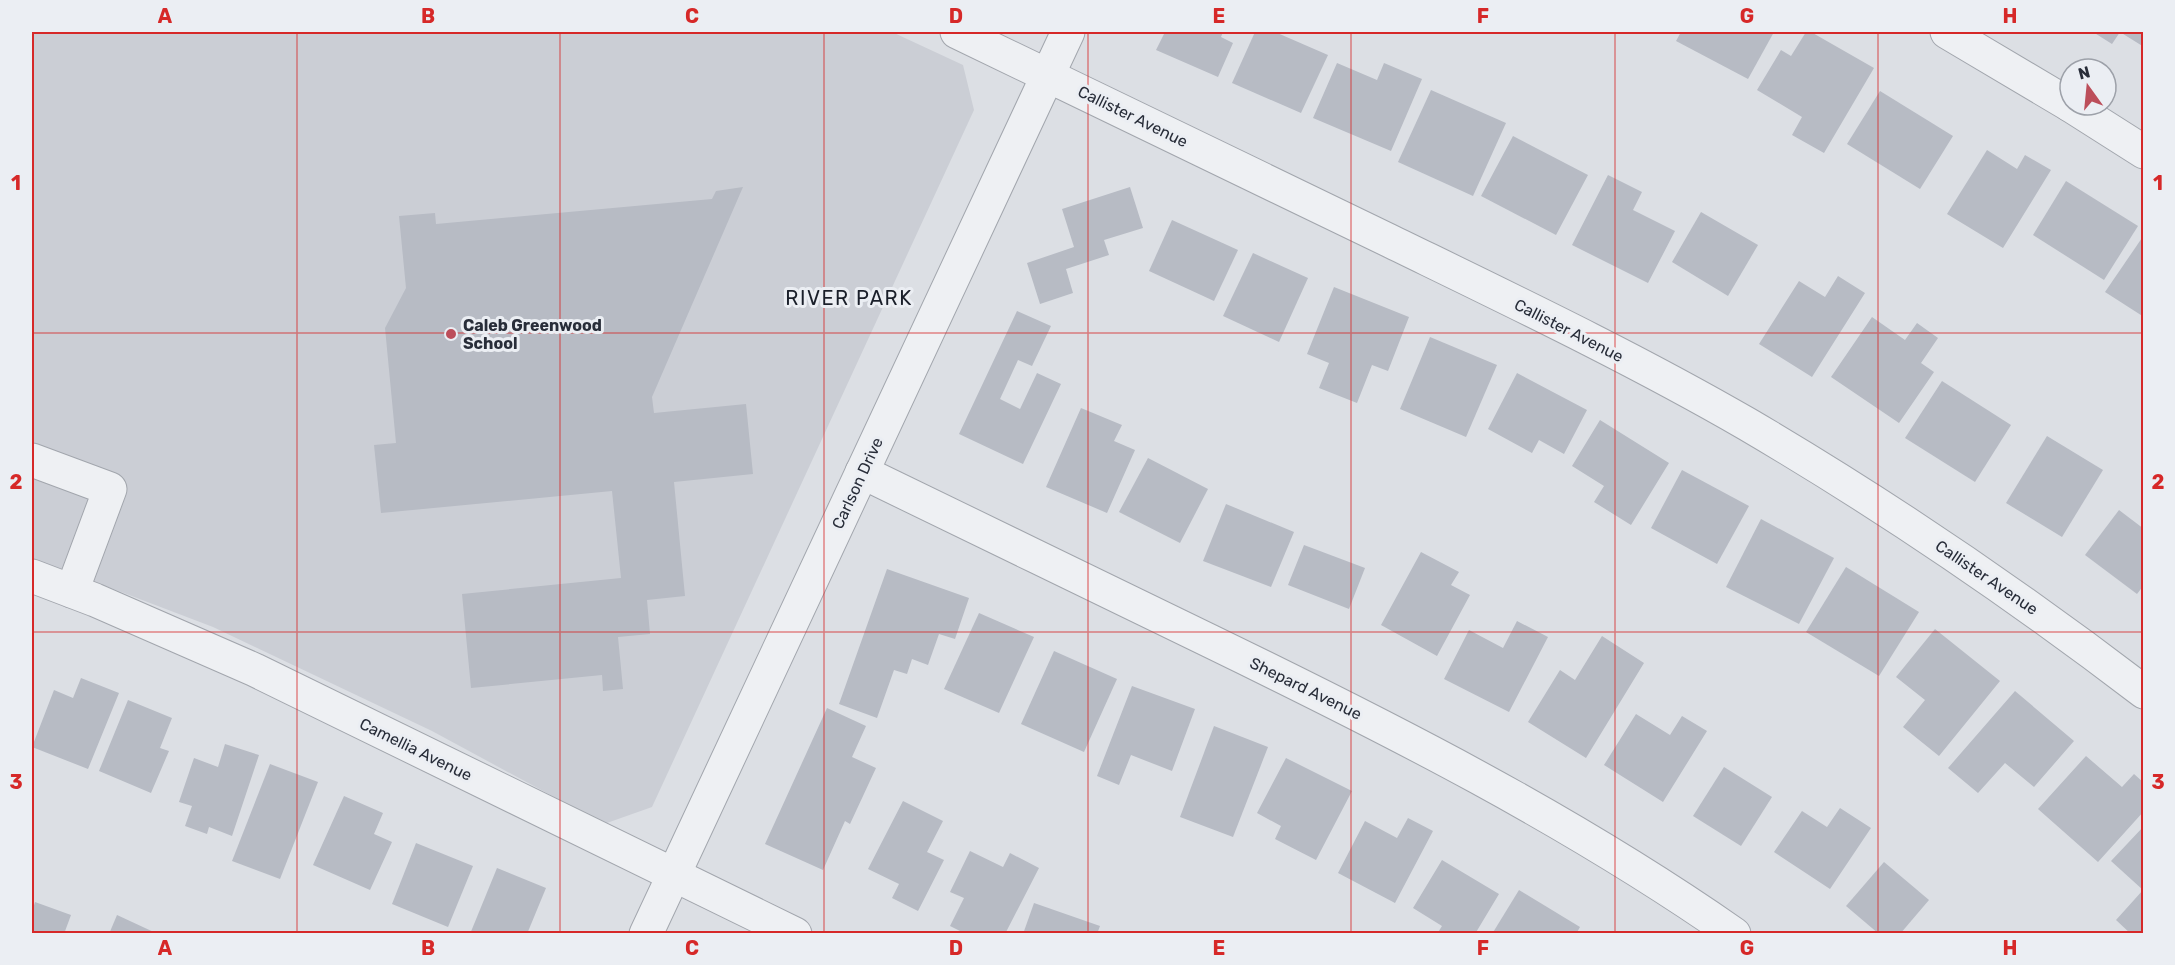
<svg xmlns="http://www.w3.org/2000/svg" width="2175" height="965" viewBox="0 0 2175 965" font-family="Rubik,sans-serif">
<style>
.built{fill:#cbced5}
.building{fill:#b7bbc4}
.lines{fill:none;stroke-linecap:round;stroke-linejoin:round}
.minor-casing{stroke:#a2a6ad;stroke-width:35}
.minor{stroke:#eef0f3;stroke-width:33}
.grid{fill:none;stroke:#d62828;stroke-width:1.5;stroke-opacity:0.55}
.poi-dot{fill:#bc4e5a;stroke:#ebeef3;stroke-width:2}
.labels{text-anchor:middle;stroke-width:6;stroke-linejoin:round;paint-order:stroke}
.street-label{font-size:16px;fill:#282d39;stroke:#ebeef3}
.poi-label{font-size:16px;font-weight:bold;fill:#282d39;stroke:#ebeef3;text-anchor:start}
.quarter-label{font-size:20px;letter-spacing:1.5px;fill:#1a1f2a;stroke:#ebeef3}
.neatline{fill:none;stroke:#d62828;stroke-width:2}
.grid-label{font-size:20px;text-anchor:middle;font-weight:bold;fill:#d62828}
</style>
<rect width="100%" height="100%" fill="#dcdfe4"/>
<!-- built -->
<polygon class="built" points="32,32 892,32 963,65 974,110 652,807 604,824 432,731 213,627 32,558"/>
<!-- building -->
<g class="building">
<polygon points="1165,32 1223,32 1221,37 1233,43 1218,77 1156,50"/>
<polygon points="1255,32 1275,32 1328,55 1301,113 1232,83"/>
<polygon points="1681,32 1774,32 1748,79 1676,41"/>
<polygon points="1806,32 1811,32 1874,68 1824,153 1792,135 1802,117 1757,90 1781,50 1791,56"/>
<polygon points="2093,32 2144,32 2144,47 2120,32 2112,44"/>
<polygon points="1337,63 1377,80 1384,63 1422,79 1391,151 1313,118"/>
<polygon points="1431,90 1506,123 1473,196 1398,162"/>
<polygon points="1880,91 1953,136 1920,189 1847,144"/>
<polygon points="1513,136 1588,175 1556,235 1481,196"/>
<polygon points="1987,150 2017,169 2025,155 2051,170 2003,248 1947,214"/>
<polygon points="1608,175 1642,192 1633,210 1675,231 1648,283 1572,245"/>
<polygon points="2066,181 2138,226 2104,280 2033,235"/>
<polygon points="743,187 652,397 654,413 746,404 753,474 674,482 685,596 647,600 650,634 618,637 623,689 603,691 602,675 471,688 462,594 621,578 612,491 381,513 374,445 396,443 385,328 406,288 399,216 435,213 436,224 712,199 716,191"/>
<polygon points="1130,187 1143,228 1104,240 1109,255 1066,269 1073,293 1040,304 1027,263 1074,247 1062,209"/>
<polygon points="1701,212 1758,245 1728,296 1672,262"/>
<polygon points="1172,220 1238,250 1214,301 1149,271"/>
<polygon points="2144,235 2144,317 2105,292"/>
<polygon points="1253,253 1308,278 1279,342 1223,316"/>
<polygon points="1838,276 1865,293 1812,377 1759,344 1799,281 1825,297"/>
<polygon points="1334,287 1409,317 1388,371 1372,365 1357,403 1319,388 1329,363 1307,354"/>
<polygon points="1017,311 1051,326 1032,366 1018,360 1000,399 1020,409 1037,373 1061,384 1023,464 959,434"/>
<polygon points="1872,317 1905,340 1917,323 1938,338 1921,363 1934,372 1899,423 1831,377"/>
<polygon points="1430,337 1497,365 1466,437 1400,409"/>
<polygon points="1517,373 1587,410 1564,454 1539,440 1532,453 1488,429"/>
<polygon points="1942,381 2011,425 1975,482 1905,438"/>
<polygon points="1081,408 1122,425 1114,441 1135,450 1107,513 1046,487"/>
<polygon points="1600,420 1669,463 1631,525 1594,502 1604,486 1572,466"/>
<polygon points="2047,436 2103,470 2062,537 2006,503"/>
<polygon points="1148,458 1208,489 1180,543 1119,512"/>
<polygon points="1682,470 1749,506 1717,564 1651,528"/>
<polygon points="1226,504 1294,532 1271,587 1203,561"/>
<polygon points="2119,510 2144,529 2144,585 2137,594 2085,555"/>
<polygon points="1761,519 1834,558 1799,624 1726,587"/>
<polygon points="1304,545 1365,568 1349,609 1288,585"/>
<polygon points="1421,552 1459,572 1451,585 1470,595 1437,656 1381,625"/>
<polygon points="1846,567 1919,612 1879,676 1806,632"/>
<polygon points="887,569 969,598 955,639 939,634 928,665 912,659 907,674 894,670 877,718 839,704"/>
<polygon points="979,613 1034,637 999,713 944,689"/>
<polygon points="1517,621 1548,637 1509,712 1444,679 1469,630 1503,648"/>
<polygon points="1935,629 2000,681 1939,756 1903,727 1925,700 1896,677"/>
<polygon points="1602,636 1644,663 1586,758 1528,722 1560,670 1575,680"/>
<polygon points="1054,651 1117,679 1084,752 1021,724"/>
<polygon points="81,678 119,693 88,769 32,747 54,690 73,698"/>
<polygon points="1132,686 1195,709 1172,771 1131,755 1119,785 1097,776"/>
<polygon points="2015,691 2074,741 2034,787 2005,763 1978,793 1948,768"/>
<polygon points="128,700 172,718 160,748 169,751 151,793 99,771"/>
<polygon points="827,708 866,726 852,757 876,768 850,824 845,821 823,870 765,844"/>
<polygon points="1636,714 1670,735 1682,716 1707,731 1663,802 1604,765"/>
<polygon points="1214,726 1268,747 1233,837 1180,817"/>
<polygon points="225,744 259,755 232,836 209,827 207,834 185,826 192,806 179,802 194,758 218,767"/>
<polygon points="2086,756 2122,787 2134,774 2144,783 2144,811 2098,862 2038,809"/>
<polygon points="1286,758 1352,791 1316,860 1275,839 1281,826 1257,813"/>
<polygon points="270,764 318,782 280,879 232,861"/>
<polygon points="1724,767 1772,797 1741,846 1693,816"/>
<polygon points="344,796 383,813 374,834 392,842 370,890 313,865"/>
<polygon points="903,801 943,821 927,852 944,860 918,911 892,898 899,884 868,869"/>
<polygon points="1840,808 1871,828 1830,889 1774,852 1802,811 1827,827"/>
<polygon points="1408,818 1433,831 1395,903 1338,873 1365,821 1397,838"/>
<polygon points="2144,826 2144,934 2131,934 2116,920 2143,890 2111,861"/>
<polygon points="416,843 473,866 448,927 392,904"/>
<polygon points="970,851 1003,867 1010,853 1039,868 1005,934 966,934 950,926 964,898 950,892"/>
<polygon points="1442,860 1499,894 1475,934 1437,934 1442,926 1413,908"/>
<polygon points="1884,862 1929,900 1900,934 1879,934 1846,906"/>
<polygon points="497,868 546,888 527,934 470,934"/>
<polygon points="1519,890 1580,927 1576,934 1492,934"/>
<polygon points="35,902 71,915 64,934 32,934 32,912"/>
<polygon points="1034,903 1100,926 1097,934 1023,934"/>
<polygon points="117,915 158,934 109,934"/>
</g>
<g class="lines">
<!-- minor casing -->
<g class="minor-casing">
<g id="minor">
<path d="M 957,32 C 1101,101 1245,171 1388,240 C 1509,299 1631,357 1747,424 C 1885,505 2017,595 2144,692"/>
<polyline points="1947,32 2070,105"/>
<polyline points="2070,105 2144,152"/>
<polyline points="32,460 110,489 72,591"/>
<path d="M 862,472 C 978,528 1094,585 1210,641 C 1391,729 1569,819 1734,934"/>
<polyline points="32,576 95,600 255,670 795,934"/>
<polyline points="646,934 1068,32"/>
</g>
</g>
<!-- minor -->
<use href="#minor" class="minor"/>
</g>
<!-- grid -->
<path class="grid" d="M 297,32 L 297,934M 560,32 L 560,934M 824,32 L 824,934M 1088,32 L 1088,934M 1351,32 L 1351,934M 1615,32 L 1615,934M 1878,32 L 1878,934M 32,333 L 2144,333M 32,632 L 2144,632"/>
<!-- markers -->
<circle class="poi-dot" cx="451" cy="334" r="6"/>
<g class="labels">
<!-- street labels -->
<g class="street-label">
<text transform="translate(1133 116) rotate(26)" y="6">Callister Avenue</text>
<text transform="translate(1569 330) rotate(27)" y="6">Callister Avenue</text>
<text transform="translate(857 483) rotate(-65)" y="6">Carlson Drive</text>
<text transform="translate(1987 577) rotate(34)" y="6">Callister Avenue</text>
<text transform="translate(1306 688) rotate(26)" y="6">Shepard Avenue</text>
<text transform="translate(416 749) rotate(26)" y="6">Camellia Avenue</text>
</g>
<!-- poi labels -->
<g class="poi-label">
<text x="463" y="331">Caleb Greenwood<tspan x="463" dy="18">School</tspan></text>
</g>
<!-- quarter labels -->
<g class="quarter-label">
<text x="849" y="305">RIVER PARK</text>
</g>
</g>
<!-- border -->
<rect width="2175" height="965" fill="none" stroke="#ebeef3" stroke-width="66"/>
<!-- north arrow -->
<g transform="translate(2088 87) rotate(345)"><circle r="28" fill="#ebeef3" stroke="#9da1a9" stroke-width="1.5"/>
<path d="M0-4.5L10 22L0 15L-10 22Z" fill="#bc4e5a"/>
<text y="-9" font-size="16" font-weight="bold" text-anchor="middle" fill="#282d39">N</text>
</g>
<rect x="33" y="33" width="2109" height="899" class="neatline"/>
<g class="grid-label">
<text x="165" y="23">A</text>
<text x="428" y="23">B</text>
<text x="692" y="23">C</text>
<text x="956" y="23">D</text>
<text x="1219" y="23">E</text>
<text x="1483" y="23">F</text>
<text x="1747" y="23">G</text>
<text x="2010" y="23">H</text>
<text x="16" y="190">1</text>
<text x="2158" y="190">1</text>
<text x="16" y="489">2</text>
<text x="2158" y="489">2</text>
<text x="16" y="789">3</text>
<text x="2158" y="789">3</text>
<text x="165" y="955">A</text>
<text x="428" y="955">B</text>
<text x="692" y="955">C</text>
<text x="956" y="955">D</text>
<text x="1219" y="955">E</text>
<text x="1483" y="955">F</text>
<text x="1747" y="955">G</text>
<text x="2010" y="955">H</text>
</g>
</svg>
